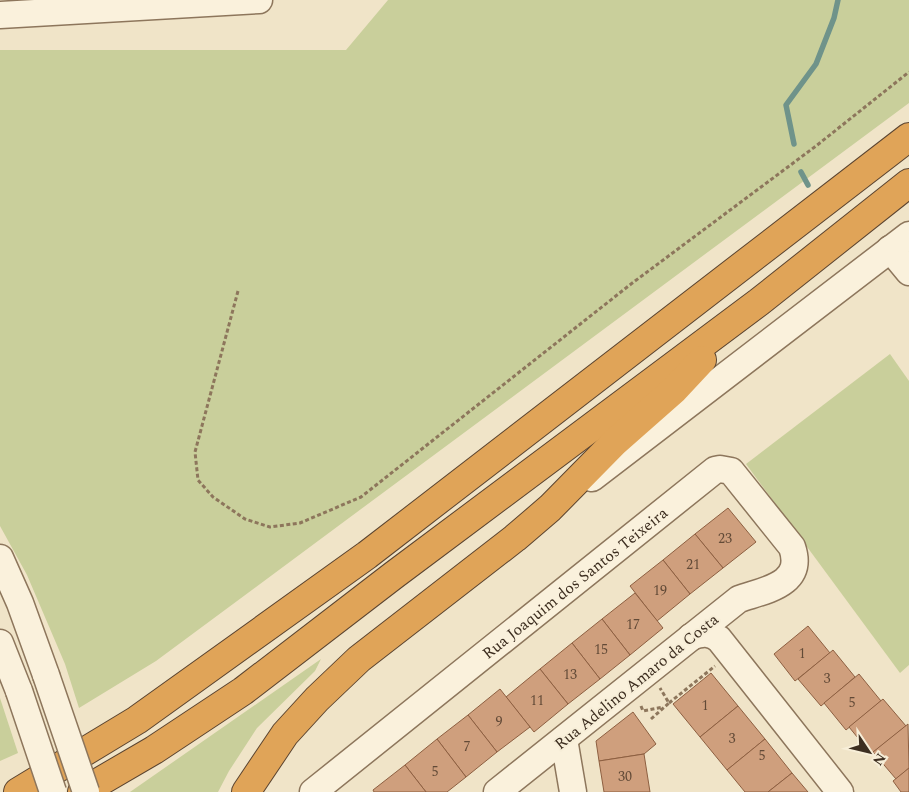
<svg xmlns="http://www.w3.org/2000/svg" width="909" height="792" viewBox="0 0 909 792" font-family="Spectral,serif">
<style>
.green{fill:#c9cf9b}
.lines{fill:none;stroke-linecap:round;stroke-linejoin:round}
.stream{stroke:#6f938a;stroke-width:5.5}
.building{fill:#cf9f7d;stroke:#8d5f41}
.minor-casing{stroke:#8d765c;stroke-width:29}
.highway-casing{stroke:#5b4430;stroke-width:30}
.path{stroke:#8d765c;stroke-width:3;stroke-dasharray:4 2.5;stroke-linecap:butt}
.minor{stroke:#faf1dc;stroke-width:26}
.highway{stroke:#e0a458;stroke-width:28}
.minor-bridge-casing{stroke:#8d765c;stroke-width:29;stroke-linecap:butt}
.minor-bridge{stroke:#faf1dc;stroke-width:26}
.labels{text-anchor:middle;stroke-width:4;stroke-linejoin:round;paint-order:stroke}
.number-label{font-size:14px;fill:#624a37}
.street-label{font-size:16px;fill:#3d2e20;stroke:#f7eed8}
</style>
<rect width="100%" height="100%" fill="#f0e4c8"/>
<!-- green -->
<g class="green">
<polygon points="388,0 909,0 909,103 156,661 79,708 65,664 27,575 0,526 0,50 346,50"/>
<polygon points="890,354 909,381 909,665 900,673 746,464"/>
<polygon points="321,659 315,671 257,728 229,771 218,792 130,792"/>
<polygon points="0,698 18,753 0,761"/>
</g>
<g class="lines">
<!-- stream -->
<g class="stream">
<polyline points="794,144 786,105 816,64 834,18 838,0"/>
<polyline points="801,172 808,185"/>
</g>
</g>
<!-- building -->
<g class="building">
<polygon points="728,508 756,542 723,568 695,534"/>
<polygon points="695,534 723,568 690,594 663,560"/>
<polygon points="663,560 690,594 657,621 630,586"/>
<polygon points="635,593 663,628 630,655 602,619"/>
<polygon points="602,619 630,655 600,679 572,643"/>
<polygon points="808,626 830,653 795,681 774,654"/>
<polygon points="572,643 600,679 568,704 540,669"/>
<polygon points="833,650 855,677 821,706 798,679"/>
<polygon points="540,669 568,704 534,732 506,697"/>
<polygon points="711,673 738,706 700,737 673,704"/>
<polygon points="859,674 881,701 846,730 824,703"/>
<polygon points="500,689 530,727 497,752 468,715"/>
<polygon points="883,699 906,726 871,754 849,727"/>
<polygon points="738,706 765,739 727,770 700,737"/>
<polygon points="633,712 656,744 644,754 599,761 596,741"/>
<polygon points="468,715 497,752 466,777 437,739"/>
<polygon points="908,724 909,768 896,779 873,752"/>
<polygon points="437,739 466,777 447,792 426,792 405,765"/>
<polygon points="765,739 792,773 768,792 745,792 727,770"/>
<polygon points="644,754 650,792 604,792 599,761"/>
<polygon points="405,765 426,792 374,792 373,790"/>
<polygon points="909,768 909,792 901,792 893,781"/>
<polygon points="792,773 808,792 768,792"/>
</g>
<g class="lines">
<!-- minor casing -->
<g class="minor-casing">
<g id="minor">
<polyline points="0,15 259,0"/>
<polyline points="890,249 909,272"/>
<polyline points="592,478 909,235"/>
<polyline points="0,558 20,603 46,675"/>
<path d="M 691,637 C 702,633 709,632 719,639 L 840,792"/>
<polyline points="0,643 19,691"/>
<polyline points="564,739 573,792"/>
<path id="s1" d="M 313,792 L 715,470 L 720,469 L 731,471 L 792,547 C 805,585 765,590 739,599 L 497,792"/>
</g>
</g>
<!-- highway casing -->
<g class="highway-casing">
<g id="highway">
<polyline points="18,792 137,720 367,555 909,137"/>
<polyline points="82,792 154,750 243,691 394,575 759,302 909,183"/>
<polyline points="246,792 285,734 317,699 359,659 515,538 550,508 615,442 674,390 702,360"/>
</g>
</g>
<!-- path -->
<g class="path">
<polyline points="238,291 195,452 198,480 213,497 245,519 270,527 300,523 361,497 631,284 816,146 909,72"/>
<polyline points="669,703 715,666"/>
<polyline points="641,706 643,711 663,707"/>
<polyline points="651,719 669,703 660,688"/>
</g>
<!-- minor -->
<use href="#minor" class="minor"/>
<!-- highway -->
<use href="#highway" class="highway"/>
<!-- minor-bridge casing -->
<g class="minor-bridge-casing">
<g id="minor-bridge">
<polyline points="46,675 86,792"/>
<polyline points="19,691 53,792"/>
</g>
</g>
<!-- minor-bridge -->
<use href="#minor-bridge" class="minor-bridge"/>
</g>
<g class="labels">
<!-- number labels -->
<g class="number-label">
<text x="725" y="543">23</text>
<text x="693" y="569">21</text>
<text x="660" y="595">19</text>
<text x="633" y="629">17</text>
<text x="601" y="654">15</text>
<text x="802" y="658">1</text>
<text x="570" y="679">13</text>
<text x="827" y="683">3</text>
<text x="537" y="705">11</text>
<text x="852" y="707">5</text>
<text x="705" y="710">1</text>
<text x="499" y="726">9</text>
<text x="732" y="743">3</text>
<text x="467" y="751">7</text>
<text x="762" y="760">5</text>
<text x="435" y="776">5</text>
<text x="625" y="781">30</text>
</g>
<!-- street labels -->
<g class="street-label">
<text dy="6" stroke="none"><textPath href="#s1" startOffset="335">Rua Joaquim dos Santos Teixeira</textPath></text>
<text transform="translate(636 681) rotate(-39)" y="6">Rua Adelino Amaro da Costa</text>
</g>
</g>
<!-- north arrow -->
<g transform="translate(869 752) rotate(125)" stroke="#f7eed8" stroke-width="4" paint-order="stroke">
<path d="M0-4L9 19L0 12L-9 19Z" fill="#3d2e20"/>
<text y="-8" font-size="14" font-weight="bold" text-anchor="middle" fill="#3d2e20">N</text>
</g>
</svg>
